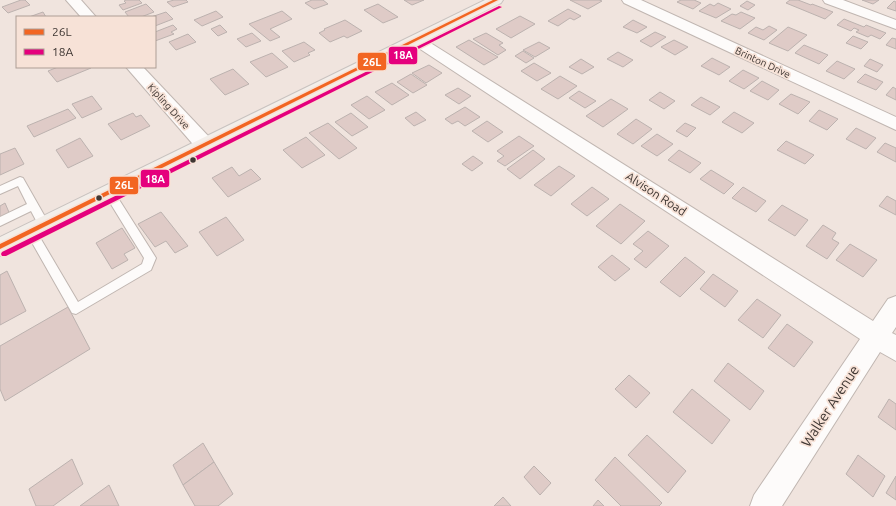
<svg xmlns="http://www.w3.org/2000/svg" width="896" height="506" viewBox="0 0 896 506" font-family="Ubuntu,sans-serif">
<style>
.building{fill:#dfcbc7;stroke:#bcb2af}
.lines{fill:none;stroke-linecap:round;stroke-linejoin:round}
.lane-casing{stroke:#c0b6b1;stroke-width:2}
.street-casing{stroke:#c0b6b1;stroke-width:2}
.primary-casing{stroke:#c8c2bf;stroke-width:2}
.lane{fill:#fdfbfa;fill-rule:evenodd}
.street{fill:#fdfbfa;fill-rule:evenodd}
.primary{fill:#f3eee9;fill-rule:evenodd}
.bus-1-casing{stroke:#f7e2d7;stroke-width:3}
.bus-2-casing{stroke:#f7e2d7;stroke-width:3}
.bus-1{fill:#f26522;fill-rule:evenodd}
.bus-2{fill:#e5007d;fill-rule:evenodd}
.bus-dot{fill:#3f3733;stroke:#f7e2d7;stroke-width:1.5}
.labels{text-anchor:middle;stroke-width:3.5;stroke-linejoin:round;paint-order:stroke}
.far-street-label{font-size:10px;fill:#3f3733;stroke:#f7e2d7}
.street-label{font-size:12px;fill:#3f3733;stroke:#f7e2d7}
.near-street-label{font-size:14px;fill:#3f3733;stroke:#f7e2d7}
.line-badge{stroke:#f7e2d7;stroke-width:1.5}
.badge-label{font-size:11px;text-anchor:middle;font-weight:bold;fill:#fff}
</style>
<rect width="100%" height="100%" fill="#f0e4de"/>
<!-- building -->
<g class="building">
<polygon points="21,0 25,0 30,5 8,13 2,7"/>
<polygon points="139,0 142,3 123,10 119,5 126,3 124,1 126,0"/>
<polygon points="174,0 186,0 188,2 173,7 167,2"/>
<polygon points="312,0 323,0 328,4 314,9 305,3"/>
<polygon points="404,0 424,0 412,5"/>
<polygon points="570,0 599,0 602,1 588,9"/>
<polygon points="681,0 694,0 701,3 693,9 677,2"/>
<polygon points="790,0 798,0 811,5 812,4 833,12 825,19 786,3"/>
<polygon points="862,0 879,0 873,4"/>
<polygon points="747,1 755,5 748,10 740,6"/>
<polygon points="894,1 896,2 896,11 887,8"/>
<polygon points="718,3 731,9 716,18 699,11 710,4 714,6"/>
<polygon points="146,4 154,12 141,17 129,17 125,12"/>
<polygon points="378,4 398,17 383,23 364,10"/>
<polygon points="568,9 581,16 574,20 570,18 558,26 548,21"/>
<polygon points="216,11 223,17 202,26 194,20"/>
<polygon points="282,11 292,19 270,29 280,37 270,41 249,24"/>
<polygon points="43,12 46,17 29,17"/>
<polygon points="166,12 173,19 155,26 155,17 151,17"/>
<polygon points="741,12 755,18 740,29 721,21 732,14 736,15"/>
<polygon points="520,16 535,24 511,38 496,29"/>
<polygon points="844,19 864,27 866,25 886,33 880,39 871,35 868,37 856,32 859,30 854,28 851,31 837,25"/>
<polygon points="345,20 362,31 347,38 344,36 330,42 319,33 325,30 324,29"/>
<polygon points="633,20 647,27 637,33 623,27"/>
<polygon points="173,25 177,29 171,32 174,34 155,41 155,32"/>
<polygon points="220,25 227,32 218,36 211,29"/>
<polygon points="769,26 777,30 764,40 748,33 756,27 763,30"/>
<polygon points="788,27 807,35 788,51 769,43"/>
<polygon points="655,32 666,37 651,47 640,41"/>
<polygon points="252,33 261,41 246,47 237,39"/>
<polygon points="486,33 503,43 499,45 506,50 498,55 473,39"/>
<polygon points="188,34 196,42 176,50 169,42"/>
<polygon points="853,36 868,42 861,49 846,43"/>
<polygon points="892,38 896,39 896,49 886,45"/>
<polygon points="469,40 498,57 484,65 456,47"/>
<polygon points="674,40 688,47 675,55 661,47"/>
<polygon points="304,42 315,50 308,53 310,55 294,62 282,51"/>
<polygon points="539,42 550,48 535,57 523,50"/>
<polygon points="804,45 828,55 819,64 795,53"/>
<polygon points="523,51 534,58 526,63 515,56"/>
<polygon points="618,52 633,60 623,67 607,59"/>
<polygon points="272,53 288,67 266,77 250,62"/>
<polygon points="712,58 730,67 719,75 701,66"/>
<polygon points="581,59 594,67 582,74 569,67"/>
<polygon points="870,59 883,65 877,72 864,66"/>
<polygon points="837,61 855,69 844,79 826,71"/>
<polygon points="534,63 551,73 537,81 521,71"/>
<polygon points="429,65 442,73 426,83 412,73"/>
<polygon points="58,67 89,67 91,68 57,82 48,71"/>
<polygon points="233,69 249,84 225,95 210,79"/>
<polygon points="743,70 759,78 744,89 729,81"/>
<polygon points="411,74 427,85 413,93 397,82"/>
<polygon points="865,74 883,82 876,90 857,82"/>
<polygon points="560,76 577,86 558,99 541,89"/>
<polygon points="762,81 779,90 768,100 750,91"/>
<polygon points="392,83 409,95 392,105 375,92"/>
<polygon points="893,87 896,89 896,100 886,95"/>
<polygon points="458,88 471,96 459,104 445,95"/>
<polygon points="579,91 596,101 585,108 569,98"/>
<polygon points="660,92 675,101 664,109 649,100"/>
<polygon points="791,94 810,102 798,114 779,104"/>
<polygon points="92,96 102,109 82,118 72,104"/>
<polygon points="367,96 385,110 369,119 351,105"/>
<polygon points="701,97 720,107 710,115 691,105"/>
<polygon points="611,99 628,109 603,127 586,116"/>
<polygon points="465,107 480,117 465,126 458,121 452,124 445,119"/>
<polygon points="68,109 76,118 34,137 27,126"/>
<polygon points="819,110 838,119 827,130 809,121"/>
<polygon points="416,112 426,120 414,126 405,118"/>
<polygon points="734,112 754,123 742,133 722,122"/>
<polygon points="133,113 136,117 141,115 150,126 121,140 108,124"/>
<polygon points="351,113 368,127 352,136 335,122"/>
<polygon points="636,119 652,129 633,144 617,134"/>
<polygon points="487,121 503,132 488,142 472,131"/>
<polygon points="328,123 357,148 339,159 309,133"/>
<polygon points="685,123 696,128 687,137 676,131"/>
<polygon points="856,128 876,138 866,149 846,139"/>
<polygon points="657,134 673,144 657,156 641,146"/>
<polygon points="519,136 534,146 505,166 497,161 504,156 497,151"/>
<polygon points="306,137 325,155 302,168 283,150"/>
<polygon points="80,138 93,156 68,168 56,150"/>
<polygon points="786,141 814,155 805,164 777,150"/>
<polygon points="885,143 896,148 896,162 877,152"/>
<polygon points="15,148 24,164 0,175 0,154"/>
<polygon points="533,150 545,159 520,179 507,169"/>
<polygon points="679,150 701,163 690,173 668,160"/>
<polygon points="473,156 483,163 472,171 462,164"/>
<polygon points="559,166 575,176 551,196 534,185"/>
<polygon points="232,167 239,176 251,169 261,179 228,197 212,178"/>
<polygon points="711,170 734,184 724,194 700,179"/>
<polygon points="592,187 609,199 587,216 571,204"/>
<polygon points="743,187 766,201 756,212 732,198"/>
<polygon points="887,196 896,201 896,215 879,206"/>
<polygon points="5,203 11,217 0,222 0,206"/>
<polygon points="620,204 645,221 621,244 596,226"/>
<polygon points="782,205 808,220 795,236 768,220"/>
<polygon points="161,212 188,246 175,253 166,241 155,247 138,224"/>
<polygon points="226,217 244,240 217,256 199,232"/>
<polygon points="823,225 836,233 832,239 839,243 827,259 806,246"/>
<polygon points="122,228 135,248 124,254 128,260 112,269 96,243"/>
<polygon points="648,231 669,246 646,268 634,259 643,251 633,244"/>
<polygon points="850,244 877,260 863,277 836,260"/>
<polygon points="612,255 630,269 615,281 598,267"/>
<polygon points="685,257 705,272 680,297 660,282"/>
<polygon points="7,271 26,311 0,325 0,275"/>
<polygon points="713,274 738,291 725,307 700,289"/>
<polygon points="757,299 781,315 763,338 738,320"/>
<polygon points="68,307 90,349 5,401 0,389 0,346"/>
<polygon points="787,324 813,342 794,367 768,348"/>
<polygon points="728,363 764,391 750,410 714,381"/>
<polygon points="629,375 650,393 636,408 615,389"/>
<polygon points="692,389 730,420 712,444 673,412"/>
<polygon points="889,399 896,404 896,430 878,417"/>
<polygon points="647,435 686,471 668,493 628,455"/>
<polygon points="203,443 214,462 183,485 173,465"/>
<polygon points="858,455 885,476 873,497 846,474"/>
<polygon points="615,457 662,503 659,506 621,506 595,480"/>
<polygon points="72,459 83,484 53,506 36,506 29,489"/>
<polygon points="214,462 233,494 218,506 195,506 183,485"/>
<polygon points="534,466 551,483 540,495 524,477"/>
<polygon points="896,476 896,500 886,493"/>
<polygon points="109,485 119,506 80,506"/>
<polygon points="503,497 511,506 494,506"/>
<polygon points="598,500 604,506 593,506"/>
</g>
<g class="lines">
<!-- lane casing -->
<g class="lane-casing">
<g id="lane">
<polygon points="20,177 23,178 48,222 49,225 48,228 44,229 40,228 31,211 0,226 0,217 27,204 18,186 0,194 0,186"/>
<polygon points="109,189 113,190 156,258 151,270 76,314 72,313 26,232 27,229 31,228 35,229 78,302 142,264 144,258 104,193 105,190"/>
</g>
</g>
<!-- street casing -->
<g class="street-casing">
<g id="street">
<polygon points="66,0 81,0 96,17 81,17"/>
<polygon points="622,0 641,0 896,117 896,130 624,3"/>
<polygon points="823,0 843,0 896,20 896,29 825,3"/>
<polygon points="416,35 421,37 873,321 888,299 896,296 896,327 892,333 896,335 896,361 880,352 782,506 750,506 754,495 860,339 411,43 408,40 411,37"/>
<polygon points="126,67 143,67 212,140 214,145 212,150 205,151 198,150"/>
</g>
</g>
<!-- primary casing -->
<g class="primary-casing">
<polygon id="primary" points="485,0 503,0 501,3 0,256 0,237"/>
</g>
<!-- lane -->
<use href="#lane" class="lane"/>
<!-- street -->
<use href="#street" class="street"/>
<!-- primary -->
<use href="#primary" class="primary"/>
<!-- bus-1 casing -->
<g class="bus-1-casing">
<polygon id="bus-1" points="493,0 498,0 0,249 0,244"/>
</g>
<!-- bus-2 casing -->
<g class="bus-2-casing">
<polygon id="bus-2" points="499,6 502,7 6,256 2,256 1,254 2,252"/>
</g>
<!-- bus-1 -->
<use href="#bus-1" class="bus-1"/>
<!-- bus-2 -->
<use href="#bus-2" class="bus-2"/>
</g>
<!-- markers -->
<g class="bus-dot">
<circle cx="193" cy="160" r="3.5"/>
<circle cx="99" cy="198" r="3.5"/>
</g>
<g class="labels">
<!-- far-street labels -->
<g class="far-street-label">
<text transform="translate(763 62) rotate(25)" y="4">Brinton Drive</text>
<text transform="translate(169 106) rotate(48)" y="4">Kipling Drive</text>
</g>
<!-- street labels -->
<g class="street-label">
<text transform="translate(656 194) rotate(33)" y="4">Alvison Road</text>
</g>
<!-- near-street labels -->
<g class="near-street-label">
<text transform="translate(830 406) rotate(-57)" y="5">Walker Avenue</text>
</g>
</g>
<g class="line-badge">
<rect x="388" y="46" width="30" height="19" rx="4" fill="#e5007d"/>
<rect x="357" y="52" width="30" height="19" rx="4" fill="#f26522"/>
<rect x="140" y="169" width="30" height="19" rx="4" fill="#e5007d"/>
<rect x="109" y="176" width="30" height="19" rx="4" fill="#f26522"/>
</g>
<g class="badge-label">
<text x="403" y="59">18A</text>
<text x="372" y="66">26L</text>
<text x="155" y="183">18A</text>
<text x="124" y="189">26L</text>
</g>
<!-- legend -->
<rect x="16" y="16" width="140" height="52" fill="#f7e2d7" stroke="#ad9e95"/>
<rect x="24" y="29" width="20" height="6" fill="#f26522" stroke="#ad9e95"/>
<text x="52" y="36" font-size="12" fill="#3f3733">26L</text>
<rect x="24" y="49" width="20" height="6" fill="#e5007d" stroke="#ad9e95"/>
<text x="52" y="56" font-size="12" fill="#3f3733">18A</text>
</svg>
